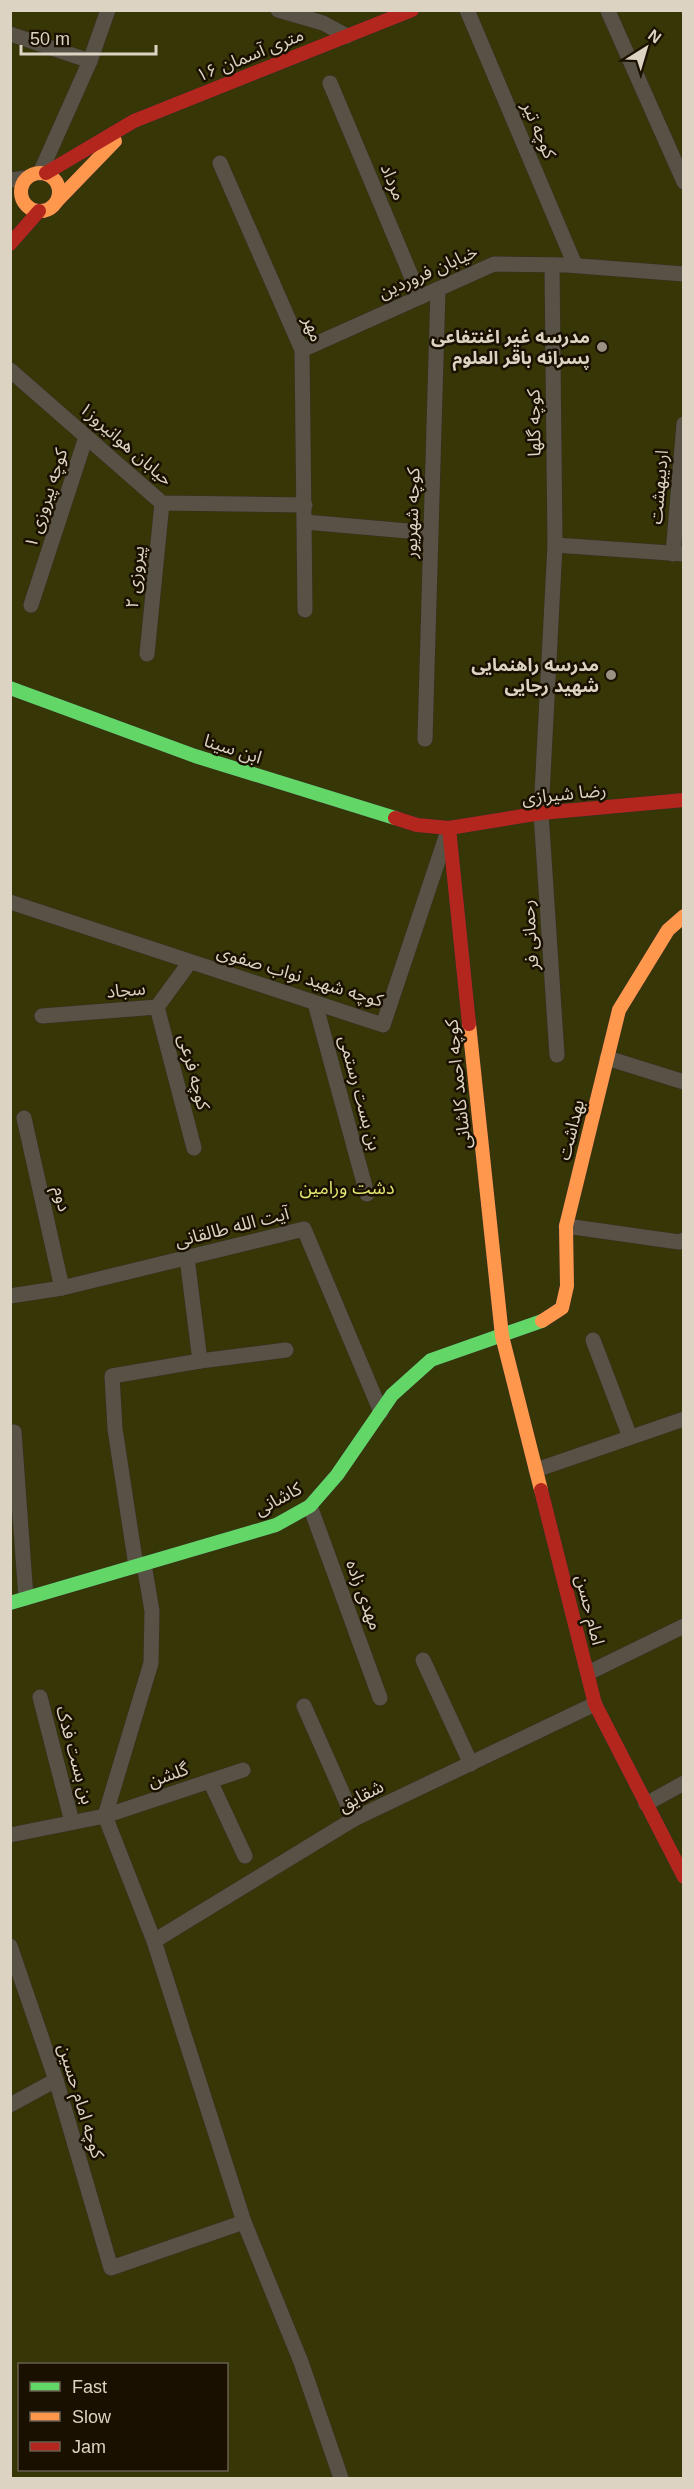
<svg xmlns="http://www.w3.org/2000/svg" width="694" height="2489" viewBox="0 0 694 2489" font-family="Arial,'Noto Sans Arabic',sans-serif">
<style>
.green{fill:#363606;fill-rule:evenodd}
.lines{fill:none;stroke-linecap:round;stroke-linejoin:round}
.street-casing{stroke:#373024;stroke-width:16}
.fast-casing{stroke:#373024;stroke-width:15}
.slow-casing{stroke:#373024;stroke-width:15}
.jam-casing{stroke:#373024;stroke-width:15}
.street{stroke:#585145;stroke-width:15}
.fast{stroke:#63d668;stroke-width:14}
.slow{stroke:#ff974d;stroke-width:14}
.jam{stroke:#b3261e;stroke-width:14}
.poi-dot{fill:#9a9182;stroke:#1a1000;stroke-width:2}
.labels{text-anchor:middle;stroke-width:5;stroke-linejoin:round;paint-order:stroke}
.street-label{font-size:18px;fill:#dcd3c3;stroke:#1a1000}
.poi-label{font-size:18px;font-weight:bold;fill:#dcd3c3;stroke:#1a1000;text-anchor:end}
.park-label{font-size:18px;fill:#e5ea72;stroke:#1a1000}
</style>
<rect width="100%" height="100%" fill="#1e1608"/>
<!-- green -->
<path class="green" d="M 11,11 L 683,11 L 683,2478 L 11,2478 ZM 20,2364 L 226,2364 L 226,2470 L 20,2470 Z"/>
<g class="lines">
<!-- street casing -->
<g class="street-casing">
<g id="street">
<polyline points="278,10 323,23 347,36"/>
<polyline points="467,10 575,265"/>
<polyline points="608,11 684,182"/>
<polyline points="10,34 90,61"/>
<polyline points="330,83 420,297"/>
<polyline points="220,163 302,350 305,610"/>
<polyline points="40,173 90,61 108,10"/>
<polyline points="10,180 26,178"/>
<polyline points="552,265 555,545 541,813 557,1055"/>
<polyline points="302,350 494,264 567,265 684,274"/>
<polyline points="10,370 162,503 305,505"/>
<polyline points="305,522 431,533"/>
<polyline points="555,545 684,554"/>
<polyline points="673,554 684,424"/>
<polyline points="31,605 86,437"/>
<polyline points="147,654 162,503"/>
<polyline points="425,739 438,289"/>
<polyline points="10,902 383,1025 447,834"/>
<polyline points="315,1003 367,1194"/>
<polyline points="157,1007 194,1148"/>
<polyline points="42,1016 157,1007 190,962"/>
<polyline points="607,1058 684,1082"/>
<polyline points="24,1118 62,1288"/>
<polyline points="566,1226 679,1242 684,1240"/>
<polyline points="187,1258 200,1361"/>
<polyline points="10,1296 62,1288 304,1229 381,1412"/>
<polyline points="593,1340 630,1437"/>
<polyline points="14,1432 26,1598"/>
<polyline points="536,1470 684,1419"/>
<polyline points="310,1506 380,1698"/>
<polyline points="144,1564 152,1611 151,1663 105,1816 154,1941 244,2222 301,2362 341,2478"/>
<polyline points="136,1566 115,1429 112,1376 200,1361 286,1350"/>
<polyline points="423,1660 471,1764"/>
<polyline points="588,1673 684,1626"/>
<polyline points="40,1697 72,1822"/>
<polyline points="304,1706 354,1819"/>
<polyline points="210,1781 245,1856"/>
<polyline points="646,1804 684,1783"/>
<polyline points="10,1835 105,1816 243,1770"/>
<polyline points="154,1941 354,1819 595,1704"/>
<polyline points="10,1946 56,2080 111,2268 244,2222"/>
<polyline points="10,2105 56,2080"/>
</g>
</g>
<!-- fast casing -->
<g class="fast-casing">
<g id="fast">
<polyline points="10,688 195,756 395,818"/>
<polyline points="10,1603 276,1525 310,1506 337,1475 392,1395 431,1360 542,1321"/>
</g>
</g>
<!-- slow casing -->
<g class="slow-casing">
<g id="slow">
<circle cx="40" cy="192" r="19"/>
<polyline points="57,201 115,141"/>
<polyline points="469,1024 502,1336 541,1490"/>
<polyline points="542,1321 562,1308 567,1286 566,1226 619,1010 668,930 684,916"/>
</g>
</g>
<!-- jam casing -->
<g class="jam-casing">
<g id="jam">
<polyline points="46,173 134,121 412,10"/>
<polyline points="10,244 39,211"/>
<polyline points="395,818 417,825 449,828 541,813 684,800"/>
<polyline points="449,828 469,1024"/>
<polyline points="541,1490 595,1704 684,1877"/>
</g>
</g>
<!-- street -->
<use href="#street" class="street"/>
<!-- fast -->
<use href="#fast" class="fast"/>
<!-- slow -->
<use href="#slow" class="slow"/>
<!-- jam -->
<use href="#jam" class="jam"/>
</g>
<!-- markers -->
<g class="poi-dot">
<circle cx="602" cy="347" r="6"/>
<circle cx="611" cy="675" r="6"/>
</g>
<g class="labels">
<!-- street labels -->
<g class="street-label">
<text transform="translate(250 55) rotate(-22)" y="6">۱۶ متری آسمان</text>
<text transform="translate(539 130) rotate(67)" y="6">کوچه تیر</text>
<text transform="translate(393 182) rotate(67)" y="6">مرداد</text>
<text transform="translate(428 272) rotate(-24)" y="6">خیابان فروردین</text>
<text transform="translate(313 329) rotate(69)" y="6">مهر</text>
<text transform="translate(534 423) rotate(-91)" y="6">کوچه گلها</text>
<text transform="translate(126 444) rotate(41)" y="6">حیابان هوانیروز۱</text>
<text transform="translate(659 487) rotate(-85)" y="6">اردیبهشت</text>
<text transform="translate(46 498) rotate(-72)" y="6">کوچه پیروزی ۱</text>
<text transform="translate(412 513) rotate(-88)" y="6">کوچه شهریور</text>
<text transform="translate(135 577) rotate(-84)" y="6">پیروزی ۲</text>
<text transform="translate(233 749) rotate(18)" y="6">ابن سینا</text>
<text transform="translate(564 794) rotate(-6)" y="6">رضا شیرازی</text>
<text transform="translate(530 935) rotate(-94)" y="6">رحمانی فر</text>
<text transform="translate(300 976) rotate(17)" y="6">کوچه شهید نواب صفوی</text>
<text transform="translate(126 990) rotate(-5)" y="6">سجاد</text>
<text transform="translate(194 1072) rotate(75)" y="6">کوچه فرعی</text>
<text transform="translate(458 1084) rotate(-96)" y="6">کوچه احمد کاشانی</text>
<text transform="translate(360 1093) rotate(75)" y="6">بن بست رستمی</text>
<text transform="translate(571 1130) rotate(-76)" y="6">بهداشت</text>
<text transform="translate(62 1199) rotate(77)" y="6">دوم</text>
<text transform="translate(232 1227) rotate(-14)" y="6">آیت الله طالقانی</text>
<text transform="translate(278 1499) rotate(-28)" y="6">کاشانی</text>
<text transform="translate(364 1595) rotate(70)" y="6">مهدی زاده</text>
<text transform="translate(590 1610) rotate(76)" y="6">امام حسن</text>
<text transform="translate(75 1755) rotate(75)" y="6">بن بست فدک</text>
<text transform="translate(168 1775) rotate(-19)" y="6">گلشن</text>
<text transform="translate(361 1796) rotate(-27)" y="6">شقایق</text>
<text transform="translate(81 2101) rotate(73)" y="6">کوچه امام حسین</text>
</g>
<!-- poi labels -->
<g class="poi-label">
<text x="590" y="343">مدرسه غیر اغنتفاعی<tspan x="590" dy="21">پسرانه باقر العلوم</tspan></text>
<text x="599" y="671">مدرسه راهنمایی<tspan x="599" dy="21">شهید رجایی</tspan></text>
</g>
<!-- park labels -->
<g class="park-label">
<text x="347" y="1194">دشت ورامین</text>
</g>
</g>
<!-- border -->
<rect width="694" height="2489" fill="none" stroke="#dcd3c3" stroke-width="24"/>
<!-- legend -->
<rect x="18" y="2363" width="210" height="108" fill="#1a1000" stroke="#685e4e" stroke-width="1.5"/>
<rect x="30" y="2382" width="30" height="9" fill="#63d668" stroke="#685e4e" stroke-width="1.5"/>
<text x="72" y="2393" font-size="18" fill="#dcd3c3">Fast</text>
<rect x="30" y="2412" width="30" height="9" fill="#ff974d" stroke="#685e4e" stroke-width="1.5"/>
<text x="72" y="2423" font-size="18" fill="#dcd3c3">Slow</text>
<rect x="30" y="2442" width="30" height="9" fill="#b3261e" stroke="#685e4e" stroke-width="1.5"/>
<text x="72" y="2453" font-size="18" fill="#dcd3c3">Jam</text>
<!-- north arrow -->
<g transform="translate(646 48) rotate(37)" stroke="#1a1000" stroke-width="4.5" paint-order="stroke">
<path d="M0-4.5L10 22L0 15L-10 22Z" fill="#dcd3c3"/>
<text y="-9" font-size="16" font-weight="bold" text-anchor="middle" fill="#dcd3c3">N</text>
</g>
<!-- scale -->
<path d="M21 45v9h135v-9" fill="none" stroke="#dcd3c3" stroke-width="3"/>
<text x="30" y="45" font-size="18" fill="#dcd3c3" stroke="#1a1000" stroke-width="4.5" paint-order="stroke">50 m</text>
</svg>
